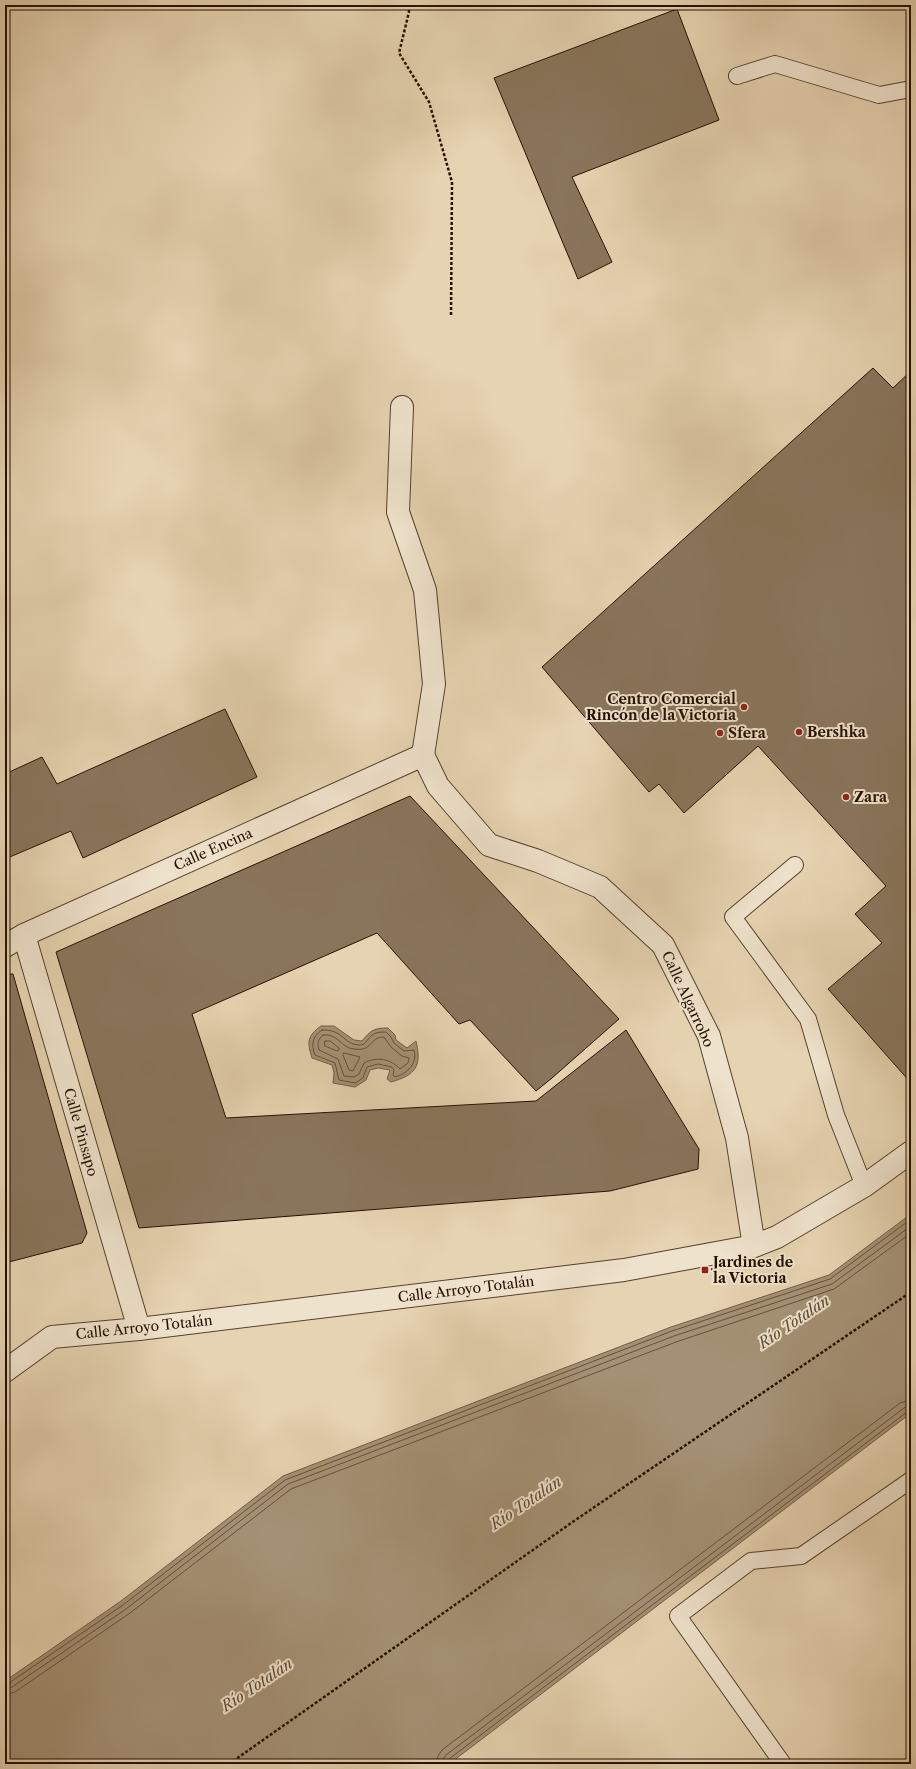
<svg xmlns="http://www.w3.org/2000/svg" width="916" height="1769" viewBox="0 0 916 1769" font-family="'Libre Caslon Text',serif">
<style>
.water{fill:#a49175;stroke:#715d46}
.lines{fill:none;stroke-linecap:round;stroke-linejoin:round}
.shore{stroke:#64503a;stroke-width:1}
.building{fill:#89755c;stroke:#251000}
.service-casing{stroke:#55412c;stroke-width:18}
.minor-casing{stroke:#55412c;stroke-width:24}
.tertiary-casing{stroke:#55412c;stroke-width:24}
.path{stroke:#251000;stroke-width:2.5;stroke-dasharray:3 2;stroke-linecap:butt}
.service{stroke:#efe2cc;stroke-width:16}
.minor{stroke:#efe2cc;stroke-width:22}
.tertiary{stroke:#efe2cc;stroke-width:22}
.poi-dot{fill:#8f2418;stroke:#efe2cc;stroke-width:1.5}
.labels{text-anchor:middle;stroke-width:4;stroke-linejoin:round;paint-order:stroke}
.poi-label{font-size:14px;font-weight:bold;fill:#251000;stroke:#efe2cc;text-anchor:start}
.street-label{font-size:14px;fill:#251000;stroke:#efe2cc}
.water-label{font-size:15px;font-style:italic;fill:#5e4a35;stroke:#efe2cc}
</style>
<rect width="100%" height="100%" fill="#e6d3b1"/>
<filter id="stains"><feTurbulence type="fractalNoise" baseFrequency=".005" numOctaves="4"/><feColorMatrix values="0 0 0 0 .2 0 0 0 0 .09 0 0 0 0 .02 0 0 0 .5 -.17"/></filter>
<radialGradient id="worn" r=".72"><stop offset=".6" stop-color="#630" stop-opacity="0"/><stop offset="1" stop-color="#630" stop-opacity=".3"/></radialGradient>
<!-- water -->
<g class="water">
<path d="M 321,1026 L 334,1026 L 354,1040 L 362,1041 C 371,1030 374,1028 388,1028 L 395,1035 L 396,1040 L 407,1048 L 416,1041 C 422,1066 416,1075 391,1082 L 387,1079 L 390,1070 L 378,1068 L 370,1070 L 366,1080 L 355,1087 L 333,1083 L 334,1073 L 332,1065 L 312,1058 C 307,1042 307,1036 321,1026 Z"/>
<polygon points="911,1214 911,1413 449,1764 5,1764 5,1681 121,1601 283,1476 671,1327 829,1275"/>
</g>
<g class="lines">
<!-- shore -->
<g class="shore">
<path d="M 322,1030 C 343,1029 343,1044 359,1045 C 367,1045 366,1040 371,1036 C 375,1032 381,1032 386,1032 L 391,1037 L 394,1043 L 404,1051 L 414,1050 C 418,1063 407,1074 395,1077 L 393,1075 L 394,1070 L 392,1067 L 378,1064 L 367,1067 L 363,1078 L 355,1083 L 339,1080 L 335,1063 L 315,1055 C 311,1044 312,1037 322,1030 Z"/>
<path d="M 323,1035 C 338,1033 341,1048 354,1049 C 373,1052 369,1037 384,1037 L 391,1047 L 402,1056 L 409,1058 L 408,1063 L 400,1069 C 391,1059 377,1056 364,1063 L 359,1074 L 354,1077 L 344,1076 L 338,1059 L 319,1050 C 317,1044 318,1039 323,1035 Z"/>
<polygon points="325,1041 330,1041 339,1048 339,1050 337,1051 325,1046"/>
<polygon points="344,1053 360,1057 353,1071 349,1070 343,1055"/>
<polyline points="5,1684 9,1683 123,1605 285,1480 672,1331 830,1279 911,1219"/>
<polyline points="5,1689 12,1687 126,1609 288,1484 674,1336 832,1284 911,1226"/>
<polyline points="5,1695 15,1692 130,1613 291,1489 676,1342 834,1289 911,1233"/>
<polyline points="436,1764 438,1756 442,1750 900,1403 911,1400"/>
<polyline points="442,1764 443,1759 446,1755 904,1408 911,1406"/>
<polyline points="447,1764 449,1759 907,1412 911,1411"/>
</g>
</g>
<!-- building -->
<g class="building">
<polygon points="677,9 719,120 572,177 612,262 578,279 494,78"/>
<polygon points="873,368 893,388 911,371 911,1083 828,989 882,943 855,914 886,886 758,746 684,813 659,784 649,792 542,667"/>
<polygon points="225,709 257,777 83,858 71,831 5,859 5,774 42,757 57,784"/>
<polygon points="410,796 619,1019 552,1078 536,1091 470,1020 459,1024 377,933 192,1014 226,1118 536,1101 626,1030 699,1149 698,1169 610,1191 139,1228 56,952"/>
<polygon points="5,974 13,974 87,1233 82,1243 5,1263"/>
</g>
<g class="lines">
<!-- service casing -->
<g class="service-casing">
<g id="service">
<polyline points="737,76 775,64 879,95 911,89"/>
<polyline points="795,865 733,917 808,1019 836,1115 864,1186"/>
<polyline points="783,1764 678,1616 751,1561 801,1556 911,1480"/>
</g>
</g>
<!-- minor casing -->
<g class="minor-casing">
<g id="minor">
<polyline points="402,407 398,512 425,590 434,684 423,755"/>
<polyline points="423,755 438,786 489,845 538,861 600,887 663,945 709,1036 737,1138 754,1246"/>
<polyline points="24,935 139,1329"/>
<polyline points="5,946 24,935 423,755"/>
</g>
</g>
<!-- tertiary casing -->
<g class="tertiary-casing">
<polyline id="tertiary" points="5,1371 52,1337 139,1329 624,1270 754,1246 777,1237 864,1186 911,1152"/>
</g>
<!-- path -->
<g class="path">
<polyline points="408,5 409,12 399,53 429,102 452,182 451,317"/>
<polyline points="229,1764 574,1521 911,1292"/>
</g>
<!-- service -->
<use href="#service" class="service"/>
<!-- minor -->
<use href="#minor" class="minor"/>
<!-- tertiary -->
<use href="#tertiary" class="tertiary"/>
</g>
<!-- markers -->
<g class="poi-dot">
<circle cx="744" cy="707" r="4"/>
<circle cx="799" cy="732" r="4"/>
<circle cx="720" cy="733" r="4"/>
<circle cx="846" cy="797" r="4"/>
<rect x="701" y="1266" width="8" height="8" rx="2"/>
</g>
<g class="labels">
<!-- poi labels -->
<g class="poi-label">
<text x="736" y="704" text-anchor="end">Centro Comercial<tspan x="736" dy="16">Rincón de la Victoria</tspan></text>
<text x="807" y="737">Bershka</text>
<text x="728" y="738">Sfera</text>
<text x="854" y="802">Zara</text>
<text x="713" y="1267">Jardines de<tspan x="713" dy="16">la Victoria</tspan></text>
</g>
<!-- street labels -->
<g class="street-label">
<text transform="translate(213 849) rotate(-24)" y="5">Calle Encina</text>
<text transform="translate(688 999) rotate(65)" y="5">Calle Algarrobo</text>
<text transform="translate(81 1132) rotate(74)" y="5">Calle Pinsapo</text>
<text transform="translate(466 1289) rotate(-7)" y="5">Calle Arroyo Totalán</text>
<text transform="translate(144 1327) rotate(-6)" y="5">Calle Arroyo Totalán</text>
</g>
<!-- water labels -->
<g class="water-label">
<text transform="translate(794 1322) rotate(-34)" y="5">Río Totalán</text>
<text transform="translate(526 1503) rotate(-34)" y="5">Río Totalán</text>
<text transform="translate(257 1685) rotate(-34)" y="5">Río Totalán</text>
</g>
</g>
<!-- margin -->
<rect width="916" height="1769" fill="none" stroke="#e6d3b1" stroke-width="20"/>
<rect x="6" y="6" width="904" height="1757" fill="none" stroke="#251000" stroke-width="2"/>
<rect x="10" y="10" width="896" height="1749" fill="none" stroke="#251000"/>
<rect width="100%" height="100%" filter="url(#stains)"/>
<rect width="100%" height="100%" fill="url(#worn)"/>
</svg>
